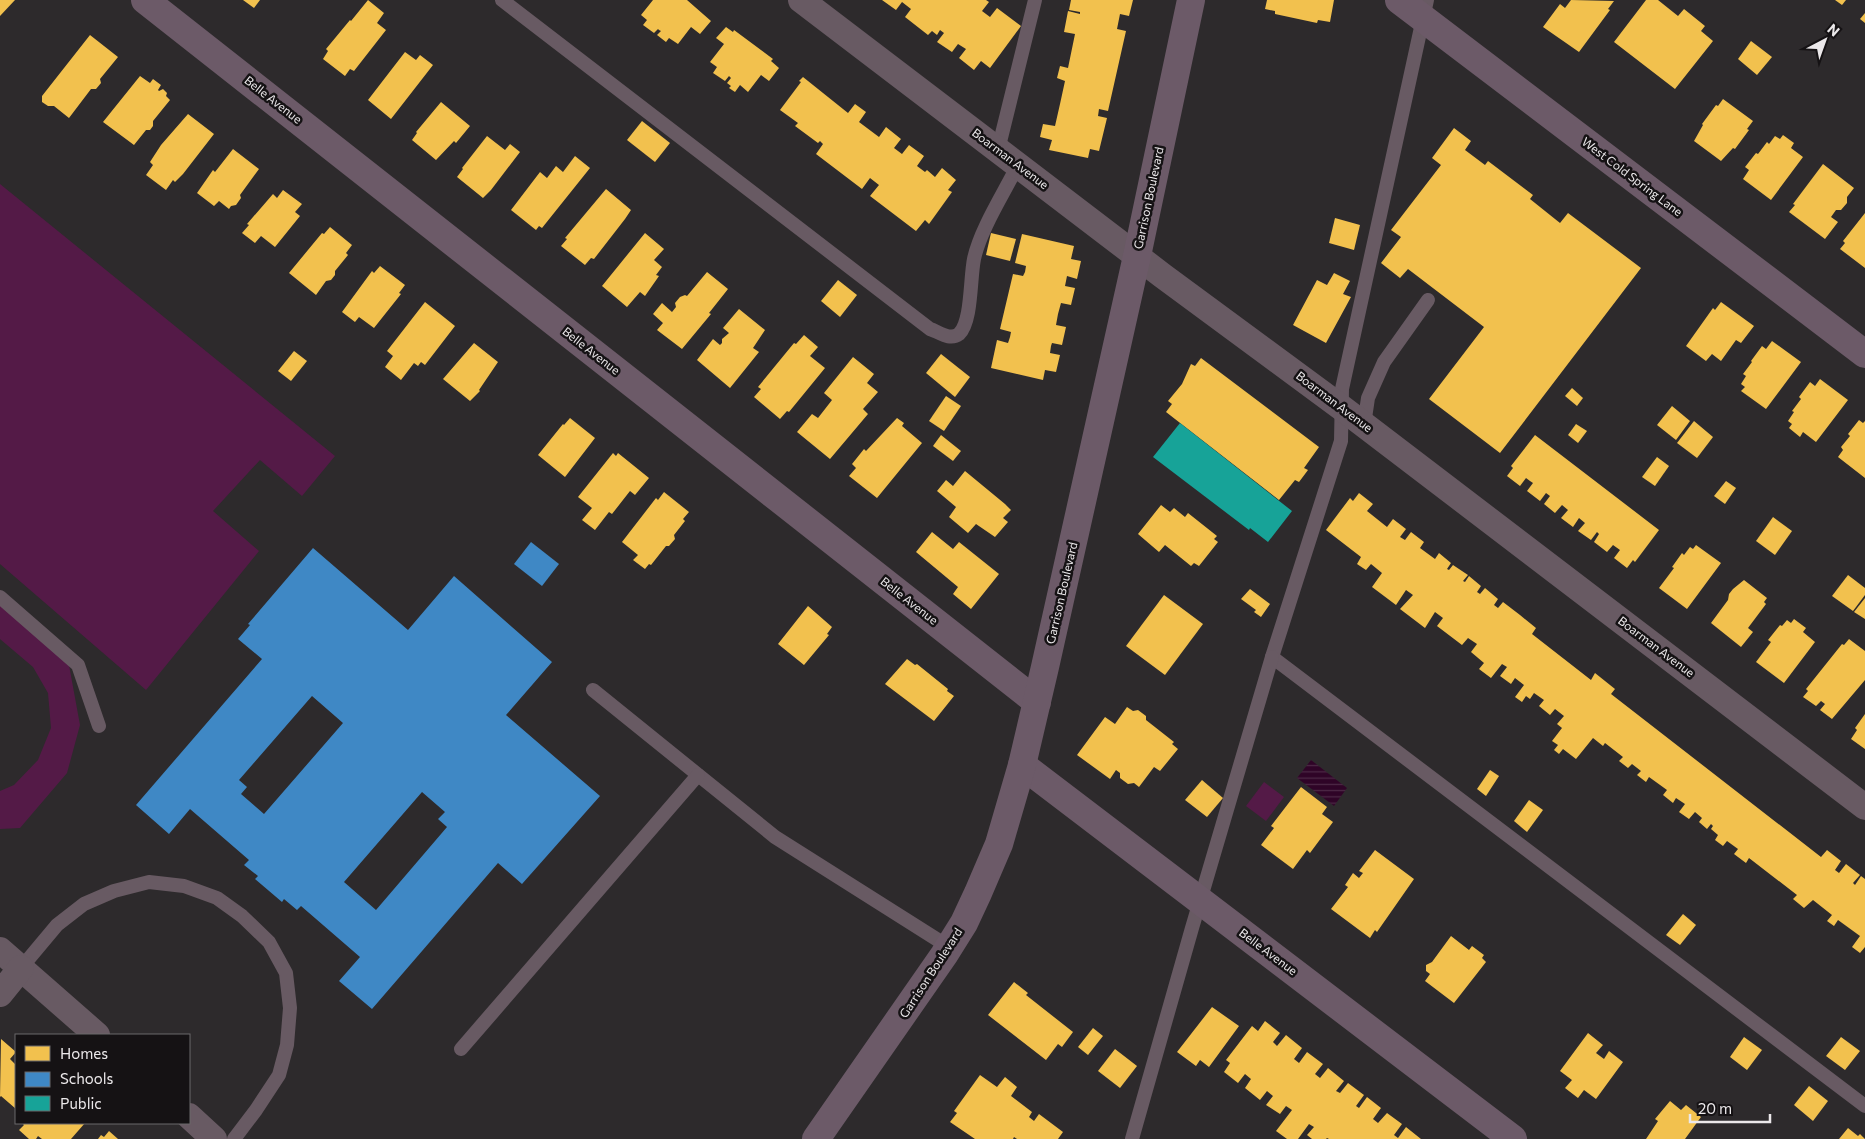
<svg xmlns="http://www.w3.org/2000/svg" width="1865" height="1139" viewBox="0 0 1865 1139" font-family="Commissioner,sans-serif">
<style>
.pitch{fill:#541a47}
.water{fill:url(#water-rules)}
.homes{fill:#f2c14e}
.schools{fill:#3f88c5;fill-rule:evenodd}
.public{fill:#17a398}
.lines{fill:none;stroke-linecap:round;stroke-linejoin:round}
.lane{stroke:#685a63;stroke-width:14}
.street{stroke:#685a63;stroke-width:26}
.secondary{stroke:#6c5a68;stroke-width:28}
.labels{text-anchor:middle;stroke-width:5;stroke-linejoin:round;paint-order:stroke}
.street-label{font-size:12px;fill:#ebe8ea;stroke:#151214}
</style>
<defs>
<pattern id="water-rules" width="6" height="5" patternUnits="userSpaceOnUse" patternTransform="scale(1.25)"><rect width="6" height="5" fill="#2f0427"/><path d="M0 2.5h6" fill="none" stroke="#4d2946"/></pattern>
</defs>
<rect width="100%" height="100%" fill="#2d2a2c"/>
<!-- pitch -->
<g class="pitch">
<polygon points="0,184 335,456 302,496 260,460 213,511 259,551 146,690 0,564"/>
<polygon points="0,604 69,665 80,725 67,773 20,828 0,829 0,791 14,785 38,760 51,728 48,693 33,667 0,639"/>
<polygon points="1264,782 1284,797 1266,821 1246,806"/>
</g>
<!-- water -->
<polygon class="water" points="1311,760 1347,788 1334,806 1297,778"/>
<!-- homes -->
<g class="homes">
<polygon points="0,0 15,0 0,16"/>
<polygon points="243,0 260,0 254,8"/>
<polygon points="368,0 384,13 377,23 386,30 354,71 350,69 345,76 323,59 328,51 326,49 350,20 351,21"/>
<polygon points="653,0 687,0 711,21 700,34 691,27 678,44 669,38 666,42 657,35 661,31 659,30 658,29 654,33 643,25 647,20 641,15"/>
<polygon points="882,0 986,0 989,2 982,11 990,17 997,8 1021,26 990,68 981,61 974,70 959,58 966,49 958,44 952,52 937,42 944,33 940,30 937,35 932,31 928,35 905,17 911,9 902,2 896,10"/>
<polygon points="1071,0 1133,0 1129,16 1120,14 1117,29 1126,31 1108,111 1099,109 1098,116 1107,118 1099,151 1090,149 1088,158 1049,150 1052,140 1040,137 1043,124 1055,126 1060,104 1065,81 1057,78 1060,66 1068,68 1075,34 1064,32 1068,11 1080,14 1080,12 1069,10"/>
<polygon points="1267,0 1334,0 1330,22 1318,20 1317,23 1275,14 1275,11 1265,9"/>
<polygon points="1571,0 1614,1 1608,9 1610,10 1579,52 1543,27 1560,4 1565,8"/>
<polygon points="1646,0 1658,0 1678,16 1684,9 1705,26 1701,31 1713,41 1675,89 1614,42"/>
<polygon points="1835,0 1846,0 1842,5"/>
<polygon points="1865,13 1865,23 1860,19"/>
<polygon points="726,27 733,32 734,30 773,59 771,61 779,68 769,81 761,75 748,92 740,85 735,92 729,88 731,86 727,83 731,78 729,76 725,81 713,73 717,67 710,62 724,44 716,38"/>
<polygon points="90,35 118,57 100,79 101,83 96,89 91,89 69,118 54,106 48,106 42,102 42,96"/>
<polygon points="1751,41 1772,57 1757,75 1738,59"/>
<polygon points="405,52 416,60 420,55 433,65 391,119 368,100"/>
<polygon points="140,76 150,83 153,79 161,85 158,90 159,91 163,89 167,93 166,96 170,100 153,121 153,126 150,130 146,130 134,145 103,122"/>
<polygon points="803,77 848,113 855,104 866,112 859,122 879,137 886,127 901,139 894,148 902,154 909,145 924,156 917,166 925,172 927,170 935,177 942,168 956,180 948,190 952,192 929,224 925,220 916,231 870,196 879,185 870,178 862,189 816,154 823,144 820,141 818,143 795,126 798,123 780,110 801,82 799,81"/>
<polygon points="1723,99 1753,121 1747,129 1749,130 1735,149 1733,148 1721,161 1694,141 1703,125 1702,124 1716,105 1718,106"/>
<polygon points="441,102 470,126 456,143 454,141 436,160 412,140 417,133 416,132"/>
<polygon points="188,114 214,134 183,174 175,182 173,180 166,190 146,175 153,165 150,162 161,145"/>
<polygon points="642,121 670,143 655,162 627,140"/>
<polygon points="1454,128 1471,141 1465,150 1485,165 1488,161 1533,195 1530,199 1560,223 1568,213 1641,268 1500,453 1429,399 1484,327 1408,269 1400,278 1381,263 1401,237 1391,230 1441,165 1432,158"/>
<polygon points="1783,135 1794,143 1791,148 1803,157 1771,200 1743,179 1749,170 1745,167 1756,153 1758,154 1767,142 1769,144 1775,136 1780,139"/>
<polygon points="487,136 505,150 510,144 520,152 491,190 483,198 457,177 463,169 462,168"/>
<polygon points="233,149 259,169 240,195 241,198 236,205 231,206 229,209 219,201 214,206 197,193 213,170 215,172"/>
<polygon points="575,156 590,168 542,228 539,226 536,230 511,210 540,172 547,178 556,166 563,172"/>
<polygon points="1823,164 1854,188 1847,197 1847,203 1841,210 1836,210 1831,217 1838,222 1825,239 1789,212 1795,205 1793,204"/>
<polygon points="606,189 631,210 625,219 594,259 591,258 585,265 561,246 567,239 565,238"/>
<polygon points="283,190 302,204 295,212 300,216 275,247 261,236 255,243 242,233 249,225 247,224 273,194 277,198"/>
<polygon points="1865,213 1865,268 1840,249 1845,243 1843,241"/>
<polygon points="1335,218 1360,225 1354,250 1329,243"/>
<polygon points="330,227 352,245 346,253 348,255 335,271 335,275 331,280 326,281 316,295 289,273 322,233 324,234"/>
<polygon points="645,233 664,249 654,260 662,267 656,275 659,276 645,296 640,292 627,307 602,286"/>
<polygon points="991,233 1016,239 1010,261 986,255"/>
<polygon points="1022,234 1074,246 1071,259 1081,261 1077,279 1067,276 1065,286 1075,288 1071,305 1061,303 1058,314 1056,325 1066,327 1062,345 1052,343 1051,346 1050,353 1060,355 1056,372 1045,370 1043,380 991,368 997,340 1008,343 1010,337 1011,332 1000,329 1013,274 1023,276 1025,272 1026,266 1015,263"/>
<polygon points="380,266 405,285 399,293 401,294 374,328 359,317 355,322 342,312 372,271 374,273"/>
<polygon points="707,272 728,289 709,313 711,314 682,349 657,330 663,323 653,314 662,303 672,312 676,307 675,303 680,297 685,295 687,296"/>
<polygon points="1334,273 1350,281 1343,294 1351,297 1326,343 1293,325 1317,280 1327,285"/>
<polygon points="838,280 857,295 840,317 821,301"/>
<polygon points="425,302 455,326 425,365 421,362 418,366 414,363 401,380 385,367 393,356 387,351"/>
<polygon points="1721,302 1754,326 1741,343 1736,340 1721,361 1712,354 1706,361 1686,346 1713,308 1715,310"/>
<polygon points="739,309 765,330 753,348 759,352 730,388 697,360 713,339 720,345 722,343 722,339 729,333 723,328"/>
<polygon points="804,335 818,347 810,356 825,368 789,412 787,411 780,419 754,397 761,389 758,387 794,343 796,344"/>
<polygon points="1772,341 1801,362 1766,409 1741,391 1745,387 1741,384 1746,376 1743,374 1752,362 1751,361 1762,346 1766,349"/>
<polygon points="474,343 498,362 479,390 480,391 470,401 443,379"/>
<polygon points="294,351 307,361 291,381 278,371"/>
<polygon points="941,354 970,377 955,397 926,373"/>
<polygon points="853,357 874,374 867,383 878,392 863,409 868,414 830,459 797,432 812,414 818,418 832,400 824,393"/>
<polygon points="1201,358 1319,447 1304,468 1308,470 1299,482 1295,480 1279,500 1166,412 1172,404 1168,401 1182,384 1191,364 1195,366"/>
<polygon points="1820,379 1848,400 1816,442 1803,432 1800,437 1789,428 1792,424 1788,421 1794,412 1792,411 1801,399 1799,397 1810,382 1815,386"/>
<polygon points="1572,388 1583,398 1577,406 1565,396"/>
<polygon points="946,396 961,406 944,431 929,421"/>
<polygon points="1672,406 1690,421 1676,440 1657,425"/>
<polygon points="570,418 595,438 565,477 538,455 563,424 564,425"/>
<polygon points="897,418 904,423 902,426 922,443 877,498 849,476 856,468 852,464 864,449 866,451"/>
<polygon points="1859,420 1863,423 1865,421 1865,478 1838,457 1843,450 1841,447 1850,436 1848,434"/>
<polygon points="1694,421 1713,437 1697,458 1677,443"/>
<polygon points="1576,424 1587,431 1578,443 1568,435"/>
<polygon points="941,435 961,451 953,461 933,446"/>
<polygon points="1535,435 1659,530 1635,562 1633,560 1627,568 1614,558 1620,550 1613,545 1607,552 1594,542 1599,534 1597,532 1591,540 1578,531 1585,523 1579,518 1573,527 1561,518 1568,510 1562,505 1555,513 1544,504 1550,496 1546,493 1540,501 1527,491 1533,483 1530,481 1526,478 1520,486 1507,476 1513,468 1511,466"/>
<polygon points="613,453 616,456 618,453 649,478 635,495 630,491 612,514 609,512 595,530 582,520 592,508 578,497"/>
<polygon points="1657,457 1669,466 1655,486 1642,477"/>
<polygon points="965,471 1005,504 1011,510 1003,518 1008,522 995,537 976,524 968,533 949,517 956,507 937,491 946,480 953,486"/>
<polygon points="1726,481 1736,488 1725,504 1714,496"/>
<polygon points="664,492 689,512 683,519 685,521 674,535 675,539 669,546 666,546 651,565 649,564 645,569 633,560 638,555 622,542 656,498 658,500"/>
<polygon points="1359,493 1373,504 1367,511 1387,527 1393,519 1406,529 1400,537 1405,540 1411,532 1424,542 1420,548 1435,559 1439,553 1451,563 1447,569 1449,570 1453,565 1468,575 1463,581 1465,582 1469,576 1481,586 1477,592 1480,594 1485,588 1498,599 1494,605 1498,608 1503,602 1520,615 1536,628 1532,634 1591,680 1595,673 1615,689 1611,694 1821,857 1827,850 1841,861 1835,870 1839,873 1846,864 1860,875 1853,883 1855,885 1861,876 1865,879 1865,947 1860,953 1852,947 1860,936 1838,920 1834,926 1827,921 1832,915 1813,900 1804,908 1793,899 1797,895 1749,858 1746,863 1734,854 1738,849 1727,841 1723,846 1715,840 1718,835 1711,829 1713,826 1711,824 1707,829 1699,822 1702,818 1695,812 1689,819 1679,812 1685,804 1676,798 1673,803 1663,795 1667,790 1649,777 1646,782 1637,775 1641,771 1632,764 1628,768 1619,761 1623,757 1605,743 1603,746 1593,738 1576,759 1563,749 1559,754 1554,750 1558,745 1552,741 1562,728 1557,724 1564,716 1555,709 1550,715 1539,706 1544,700 1534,693 1530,699 1526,696 1522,702 1515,697 1524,685 1515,678 1511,684 1500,676 1507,667 1502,664 1491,678 1479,669 1484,663 1471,652 1477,644 1468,638 1462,645 1437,626 1443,618 1435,612 1425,628 1400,609 1413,595 1406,590 1396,605 1372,587 1382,573 1371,564 1366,570 1357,564 1361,557 1326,530 1350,498 1353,501"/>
<polygon points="1161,505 1170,512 1174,508 1185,517 1188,513 1217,536 1214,539 1218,542 1199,566 1194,563 1191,566 1165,545 1159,552 1138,534"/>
<polygon points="1773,517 1792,531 1775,555 1756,541"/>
<polygon points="932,532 953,549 959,542 999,574 971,609 953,594 958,587 916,552"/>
<polygon points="1696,545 1721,563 1687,609 1659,588 1674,568 1672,567 1682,553 1684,555 1690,547 1693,549"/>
<polygon points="1848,575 1865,588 1865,595 1853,611 1832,596"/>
<polygon points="1744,580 1767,598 1764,602 1766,604 1748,628 1753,632 1741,647 1711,623 1728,600 1729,594 1733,589"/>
<polygon points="1250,589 1270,604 1261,617 1254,612 1256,610 1241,599"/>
<polygon points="1164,595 1203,624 1165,675 1126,646"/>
<polygon points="1865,598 1865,619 1854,612"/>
<polygon points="808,606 832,627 827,634 829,635 804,665 778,644"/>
<polygon points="1794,619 1806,628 1803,632 1815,642 1784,683 1756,662 1771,642 1768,640 1780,625 1782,626 1787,620 1791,623"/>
<polygon points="1849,639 1865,651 1865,680 1832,719 1820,710 1825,704 1821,701 1816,706 1803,697 1808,691 1806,689 1842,644 1844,645"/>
<polygon points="907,659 915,665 917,664 948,689 947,691 954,696 934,721 885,684"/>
<polygon points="1127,707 1133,711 1138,710 1146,716 1146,720 1174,742 1172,744 1178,749 1160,771 1154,767 1139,787 1134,783 1128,784 1120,778 1120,773 1116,770 1110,779 1077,755 1105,717 1115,724"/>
<polygon points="1865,714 1865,749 1851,739 1857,730 1855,728"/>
<polygon points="1490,770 1499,776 1486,796 1477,789"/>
<polygon points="1202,780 1223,798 1207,817 1185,800"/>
<polygon points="1301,787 1327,807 1322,814 1333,822 1310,853 1307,850 1293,869 1261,845 1274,828 1271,826"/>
<polygon points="1529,800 1543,810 1527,832 1514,821"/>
<polygon points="1375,850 1414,879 1377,932 1375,930 1370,938 1331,909 1348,887 1345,885 1353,873 1359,878 1363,873 1359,871"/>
<polygon points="1683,914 1696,925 1680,945 1666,935"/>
<polygon points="1451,936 1469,950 1472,946 1484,955 1482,958 1486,962 1454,1003 1425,981 1430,974 1426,971 1426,965 1432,962"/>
<polygon points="1014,982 1028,993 1026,995 1073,1032 1062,1047 1058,1044 1046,1060 988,1015"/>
<polygon points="1212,1007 1239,1026 1209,1067 1200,1060 1196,1066 1177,1052"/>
<polygon points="1265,1021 1280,1033 1273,1042 1277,1046 1286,1035 1302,1048 1294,1059 1299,1063 1307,1052 1323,1064 1315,1074 1320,1078 1328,1068 1344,1081 1336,1091 1340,1093 1348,1083 1364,1095 1356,1106 1359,1108 1367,1097 1381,1108 1373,1119 1378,1123 1387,1113 1402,1124 1394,1135 1398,1138 1406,1127 1421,1139 1329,1139 1327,1138 1326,1139 1312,1139 1307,1135 1314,1127 1309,1124 1298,1139 1287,1139 1276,1131 1292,1110 1286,1106 1280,1114 1266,1105 1273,1096 1267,1091 1260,1100 1245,1088 1251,1079 1245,1074 1238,1083 1224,1072 1230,1063 1226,1060 1252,1026 1258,1031"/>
<polygon points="1093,1028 1103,1036 1088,1055 1078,1047"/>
<polygon points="1588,1033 1603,1045 1596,1053 1604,1059 1609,1051 1623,1062 1596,1099 1584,1090 1578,1098 1565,1088 1572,1080 1560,1071"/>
<polygon points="1744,1037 1762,1050 1747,1070 1730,1057"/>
<polygon points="1841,1037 1860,1051 1845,1070 1826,1056"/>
<polygon points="1,1039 16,1052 10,1059 16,1065 16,1109 1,1096 0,1097"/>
<polygon points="1115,1049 1137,1066 1120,1088 1098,1071"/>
<polygon points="980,1075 997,1087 1005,1077 1017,1087 1011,1096 1032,1112 1029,1117 1034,1121 1039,1114 1063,1132 1058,1139 1017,1139 1014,1137 1013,1139 975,1139 950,1122 957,1113 954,1111"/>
<polygon points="1809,1086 1828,1101 1813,1121 1794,1105"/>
<polygon points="1670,1101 1681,1110 1686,1105 1701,1117 1685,1139 1646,1139 1658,1121 1655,1119"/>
<polygon points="22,1123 85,1123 71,1139 42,1139 38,1136 36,1139 29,1139 19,1130 24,1125"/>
<polygon points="1848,1128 1858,1136 1860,1134 1865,1139 1839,1139"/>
<polygon points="109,1131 118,1139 98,1139 101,1135 104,1137"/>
</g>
<!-- schools -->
<g class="schools">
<polygon points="531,542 559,564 542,586 514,564"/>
<path d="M 313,548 L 408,630 L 454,576 L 552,662 L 506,715 L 600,796 L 522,884 L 498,863 L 372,1009 L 339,981 L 360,957 L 301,906 L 297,910 L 284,899 L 282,902 L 255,879 L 258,876 L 244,865 L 249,860 L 190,809 L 169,834 L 136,805 L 262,659 L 238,639 L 250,625 L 248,624 ZM 312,696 L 343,723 L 264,814 L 241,794 L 247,787 L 239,780 ZM 422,792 L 445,812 L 438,819 L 447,827 L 376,910 L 344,882 Z"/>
</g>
<!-- public -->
<polygon class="public" points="1180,423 1292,511 1268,542 1250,528 1249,530 1153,457"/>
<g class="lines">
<!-- lane -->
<g class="lane">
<path d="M 502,0 L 930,329 C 939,332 950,341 959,334 C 972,322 970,278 974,259 C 980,230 1004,193 1018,165"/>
<polyline points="1427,0 1342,389 1341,441 1272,657 1865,1106"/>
<polyline points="998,150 1035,0"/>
<polyline points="1364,425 1368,398 1384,362 1428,300"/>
<polyline points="0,597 78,665 99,726"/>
<polyline points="593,690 775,837 949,947"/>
<polyline points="21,968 57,925 84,904 114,891 149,882 184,886 217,898 242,916 269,942 286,973 290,1008 287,1045 279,1075 256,1110 234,1139"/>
<polyline points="461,1049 698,775"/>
<polyline points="1132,1139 1192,928 1272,657"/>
</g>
<!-- street -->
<g class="street">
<polyline points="801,0 1163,276 1342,408 1865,807"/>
<polyline points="0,950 97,1035"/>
<polyline points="0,994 21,968"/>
<polyline points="189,1116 214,1139"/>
</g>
<!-- secondary -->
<g class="secondary">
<polyline points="145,0 1037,702"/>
<polyline points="1399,0 1865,354"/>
<polyline points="1022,765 1513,1139"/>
<polyline points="816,1139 944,955 964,923 978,893 999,844 1022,765 1045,667 1137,256 1191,0"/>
</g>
</g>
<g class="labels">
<!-- street labels -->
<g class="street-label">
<text transform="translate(273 100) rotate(38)" y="4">Belle Avenue</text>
<text transform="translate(1010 159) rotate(37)" y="4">Boarman Avenue</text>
<text transform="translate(1632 177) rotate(37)" y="4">West Cold Spring Lane</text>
<text transform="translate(1149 198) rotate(-78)" y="4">Garrison Boulevard</text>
<text transform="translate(591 351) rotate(38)" y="4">Belle Avenue</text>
<text transform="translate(1334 402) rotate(37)" y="4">Boarman Avenue</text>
<text transform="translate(1062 593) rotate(-77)" y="4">Garrison Boulevard</text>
<text transform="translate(909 601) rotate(38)" y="4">Belle Avenue</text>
<text transform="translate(1656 647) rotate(37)" y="4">Boarman Avenue</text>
<text transform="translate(1268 952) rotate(37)" y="4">Belle Avenue</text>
<text transform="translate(931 973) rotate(-57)" y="4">Garrison Boulevard</text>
</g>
</g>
<!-- legend -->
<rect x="15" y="1034" width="175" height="90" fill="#151214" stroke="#6b686a"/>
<rect x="25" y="1046" width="25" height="15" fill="#f2c14e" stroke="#6b686a"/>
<text x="60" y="1059" font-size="15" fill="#ebe8ea">Homes</text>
<rect x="25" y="1072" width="25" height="15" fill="#3f88c5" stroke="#6b686a"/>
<text x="60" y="1084" font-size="15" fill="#ebe8ea">Schools</text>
<rect x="25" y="1096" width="25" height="15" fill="#17a398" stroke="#6b686a"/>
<text x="60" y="1109" font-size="15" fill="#ebe8ea">Public</text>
<!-- north arrow -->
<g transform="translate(1825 40) rotate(41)" stroke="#151214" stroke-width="4" paint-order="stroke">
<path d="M0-4L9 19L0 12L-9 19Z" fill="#ebe8ea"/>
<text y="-8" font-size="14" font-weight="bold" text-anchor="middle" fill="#ebe8ea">N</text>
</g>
<!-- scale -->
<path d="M1690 1114v8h80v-8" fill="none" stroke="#ebe8ea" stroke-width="2.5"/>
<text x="1698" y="1114" font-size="15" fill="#ebe8ea" stroke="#151214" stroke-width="4" paint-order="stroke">20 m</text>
</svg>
